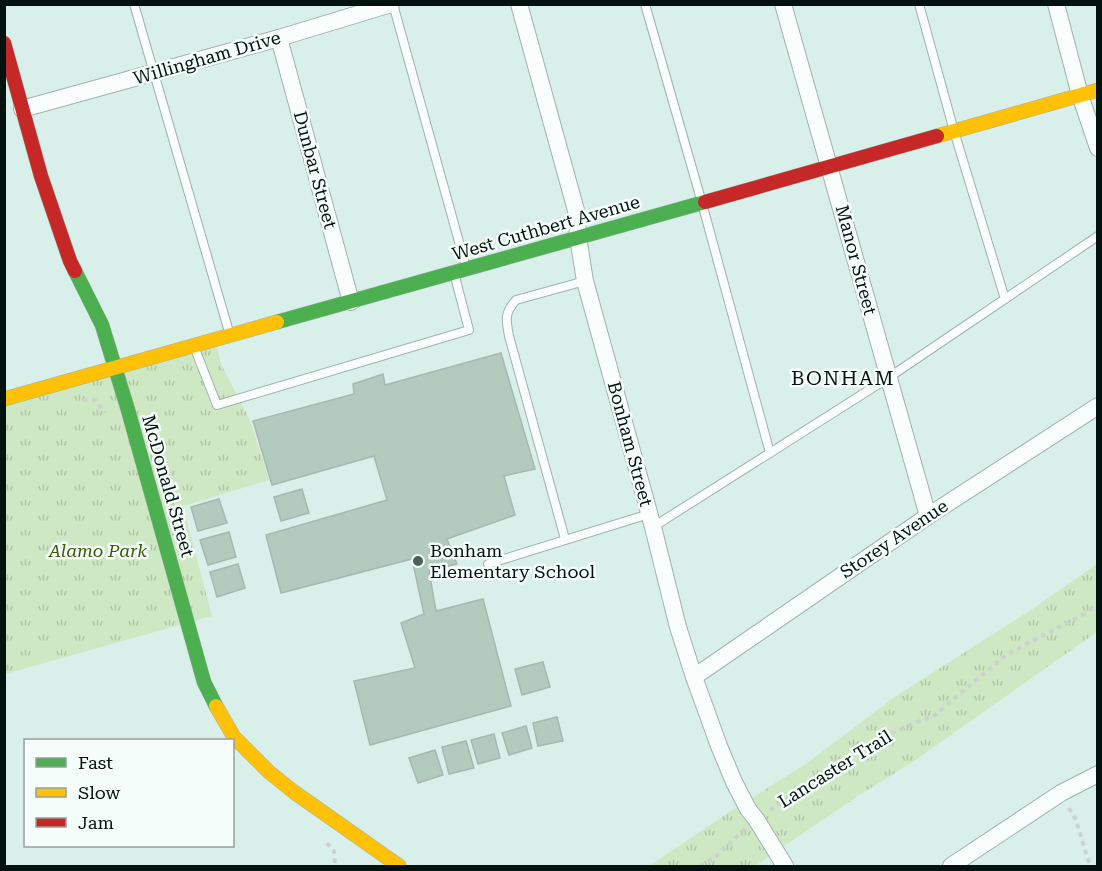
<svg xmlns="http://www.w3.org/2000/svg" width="1102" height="871" viewBox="0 0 1102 871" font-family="'Roboto Serif',serif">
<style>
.park{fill:url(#park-tufts)}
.building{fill:#b2cbbe;stroke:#a8b8b1;stroke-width:1.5}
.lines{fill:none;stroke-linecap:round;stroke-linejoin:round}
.lane-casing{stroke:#a0b2ad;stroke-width:10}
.street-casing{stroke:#a0b2ad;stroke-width:18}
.fast-casing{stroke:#a0b2ad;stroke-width:15}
.slow-casing{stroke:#a0b2ad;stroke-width:15}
.jam-casing{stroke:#a0b2ad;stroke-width:15}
.path{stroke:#cbd2d0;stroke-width:4;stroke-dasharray:4.5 4.5;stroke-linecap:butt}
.lane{stroke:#f9fdfc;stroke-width:8}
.street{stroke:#f9fdfc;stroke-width:16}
.fast{stroke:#4caf50;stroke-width:14}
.slow{stroke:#ffc107;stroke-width:14}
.jam{stroke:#c62828;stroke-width:14}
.poi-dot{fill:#4e605b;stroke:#f5fefb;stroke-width:2}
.labels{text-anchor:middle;stroke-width:5;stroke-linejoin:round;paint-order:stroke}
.street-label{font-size:18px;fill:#03120e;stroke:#f5fefb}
.park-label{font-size:18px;font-style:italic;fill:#3d5805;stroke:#f5fefb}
.poi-label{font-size:18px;fill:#03120e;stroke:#f5fefb;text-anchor:start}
.neighbourhood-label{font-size:20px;letter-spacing:1.5px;fill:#03120e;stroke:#f5fefb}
</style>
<defs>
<pattern id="park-tufts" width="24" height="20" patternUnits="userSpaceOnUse" patternTransform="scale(1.5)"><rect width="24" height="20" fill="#cfe8c4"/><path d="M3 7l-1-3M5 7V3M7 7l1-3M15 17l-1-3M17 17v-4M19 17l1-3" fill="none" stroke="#b0c6a7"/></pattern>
</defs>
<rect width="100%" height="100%" fill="#d8f0e9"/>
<!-- park -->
<g class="park">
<polygon points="215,340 221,364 250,420 269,480 183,506 212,616 5,674 5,399"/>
<polygon points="1097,564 1097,632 914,761 855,798 755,866 649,866 725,815 807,763 896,696 1031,610"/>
</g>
<!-- building -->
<g class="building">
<polygon points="501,353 535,469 504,476 515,515 447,539 457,564 429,571 436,611 483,599 511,706 370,745 354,681 415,668 401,623 424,614 412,559 281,593 266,535 387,500 374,456 272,485 253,421 354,394 353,384 383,374 385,385"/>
<polygon points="302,489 309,513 281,521 274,497"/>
<polygon points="219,499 227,523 198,531 191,507"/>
<polygon points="229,532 236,557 208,565 200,540"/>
<polygon points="238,564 245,588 217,597 210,572"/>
<polygon points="543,662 550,687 522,695 515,669"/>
<polygon points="557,717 563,741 538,746 533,723"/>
<polygon points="526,726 532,748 509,755 502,733"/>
<polygon points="494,734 500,758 478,764 471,740"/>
<polygon points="466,741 474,768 449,774 442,747"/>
<polygon points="435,750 443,775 418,783 409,758"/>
</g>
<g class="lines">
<!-- lane casing -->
<g class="lane-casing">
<g id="lane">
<polyline points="134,4 229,332"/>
<polyline points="393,4 466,267"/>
<polyline points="645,4 702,203 770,453"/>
<polyline points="919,4 954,131 1005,299"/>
<polyline points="195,349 217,405 469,330 454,273"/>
<polyline points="653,527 888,378 1098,236"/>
<path d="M 565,539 L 509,336 C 506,319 504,314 516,300 L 585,281"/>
<polyline points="488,564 649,514"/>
</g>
</g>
<!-- street casing -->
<g class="street-casing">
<g id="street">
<polyline points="519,4 577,214 578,237 585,281 653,527 678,627 694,677 719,746 734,782 748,809 756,819 785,866"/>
<path d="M 783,4 C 833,175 879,346 928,516"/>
<polyline points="1056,4 1080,95 1098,148"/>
<polyline points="279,38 351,302"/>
<polyline points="22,109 279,38 391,4"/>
<polyline points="694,677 928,516 1098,406"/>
<polyline points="951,866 1061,793 1098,774"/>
</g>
</g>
<!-- fast casing -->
<g class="fast-casing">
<g id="fast">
<polyline points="75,271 102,325 128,410 204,682 216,706"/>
<polyline points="277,322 705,202"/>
</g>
</g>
<!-- slow casing -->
<g class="slow-casing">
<g id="slow">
<polyline points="937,136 1098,90"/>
<polyline points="4,399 277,322"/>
<polyline points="216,706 234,737 269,772 294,792 399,866"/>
</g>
</g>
<!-- jam casing -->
<g class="jam-casing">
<g id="jam">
<polyline points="4,43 41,176 70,261 75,271"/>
<polyline points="705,202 937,136"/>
</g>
</g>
<!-- path -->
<g class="path">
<polyline points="83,400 95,400 105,413"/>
<polyline points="1069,808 1076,820 1090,866"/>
<polyline points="770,810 847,758 881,737 935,715 1006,655 1084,614 1098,604"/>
<polyline points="327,843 334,851 335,866"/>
<polyline points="700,866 714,858 745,829"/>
</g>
<!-- lane -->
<use href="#lane" class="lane"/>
<!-- street -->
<use href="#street" class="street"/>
<!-- fast -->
<use href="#fast" class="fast"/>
<!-- slow -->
<use href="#slow" class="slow"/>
<!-- jam -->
<use href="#jam" class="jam"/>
</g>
<!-- markers -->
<circle class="poi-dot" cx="418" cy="561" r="6"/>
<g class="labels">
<!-- street labels -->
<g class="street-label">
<text transform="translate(207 58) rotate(-16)" y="6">Willingham Drive</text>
<text transform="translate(315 170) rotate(75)" y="6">Dunbar Street</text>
<text transform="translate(546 228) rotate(-16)" y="6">West Cuthbert Avenue</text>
<text transform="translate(856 260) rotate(75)" y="6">Manor Street</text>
<text transform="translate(630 444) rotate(75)" y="6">Bonham Street</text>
<text transform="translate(168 486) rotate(74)" y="6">McDonald Street</text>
<text transform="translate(894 539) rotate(-34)" y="6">Storey Avenue</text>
<text transform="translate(835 769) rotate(-32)" y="6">Lancaster Trail</text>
</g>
<!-- park labels -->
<g class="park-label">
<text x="98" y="557">Alamo Park</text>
</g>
<!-- poi labels -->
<g class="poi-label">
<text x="430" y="557">Bonham<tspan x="430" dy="21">Elementary School</tspan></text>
</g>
<!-- neighbourhood labels -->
<g class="neighbourhood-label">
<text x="843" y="385">BONHAM</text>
</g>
</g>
<!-- border -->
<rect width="1102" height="871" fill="none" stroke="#03120e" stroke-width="12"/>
<!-- legend -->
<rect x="24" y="739" width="210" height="108" fill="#f5fefb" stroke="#94a09c" stroke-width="1.5"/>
<rect x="36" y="758" width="30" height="9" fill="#4caf50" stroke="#94a09c" stroke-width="1.5"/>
<text x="78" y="769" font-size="18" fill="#03120e">Fast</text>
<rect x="36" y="788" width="30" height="9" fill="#ffc107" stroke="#94a09c" stroke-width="1.5"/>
<text x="78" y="799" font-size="18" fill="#03120e">Slow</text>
<rect x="36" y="818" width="30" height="9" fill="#c62828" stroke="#94a09c" stroke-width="1.5"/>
<text x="78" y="829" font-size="18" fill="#03120e">Jam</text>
</svg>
